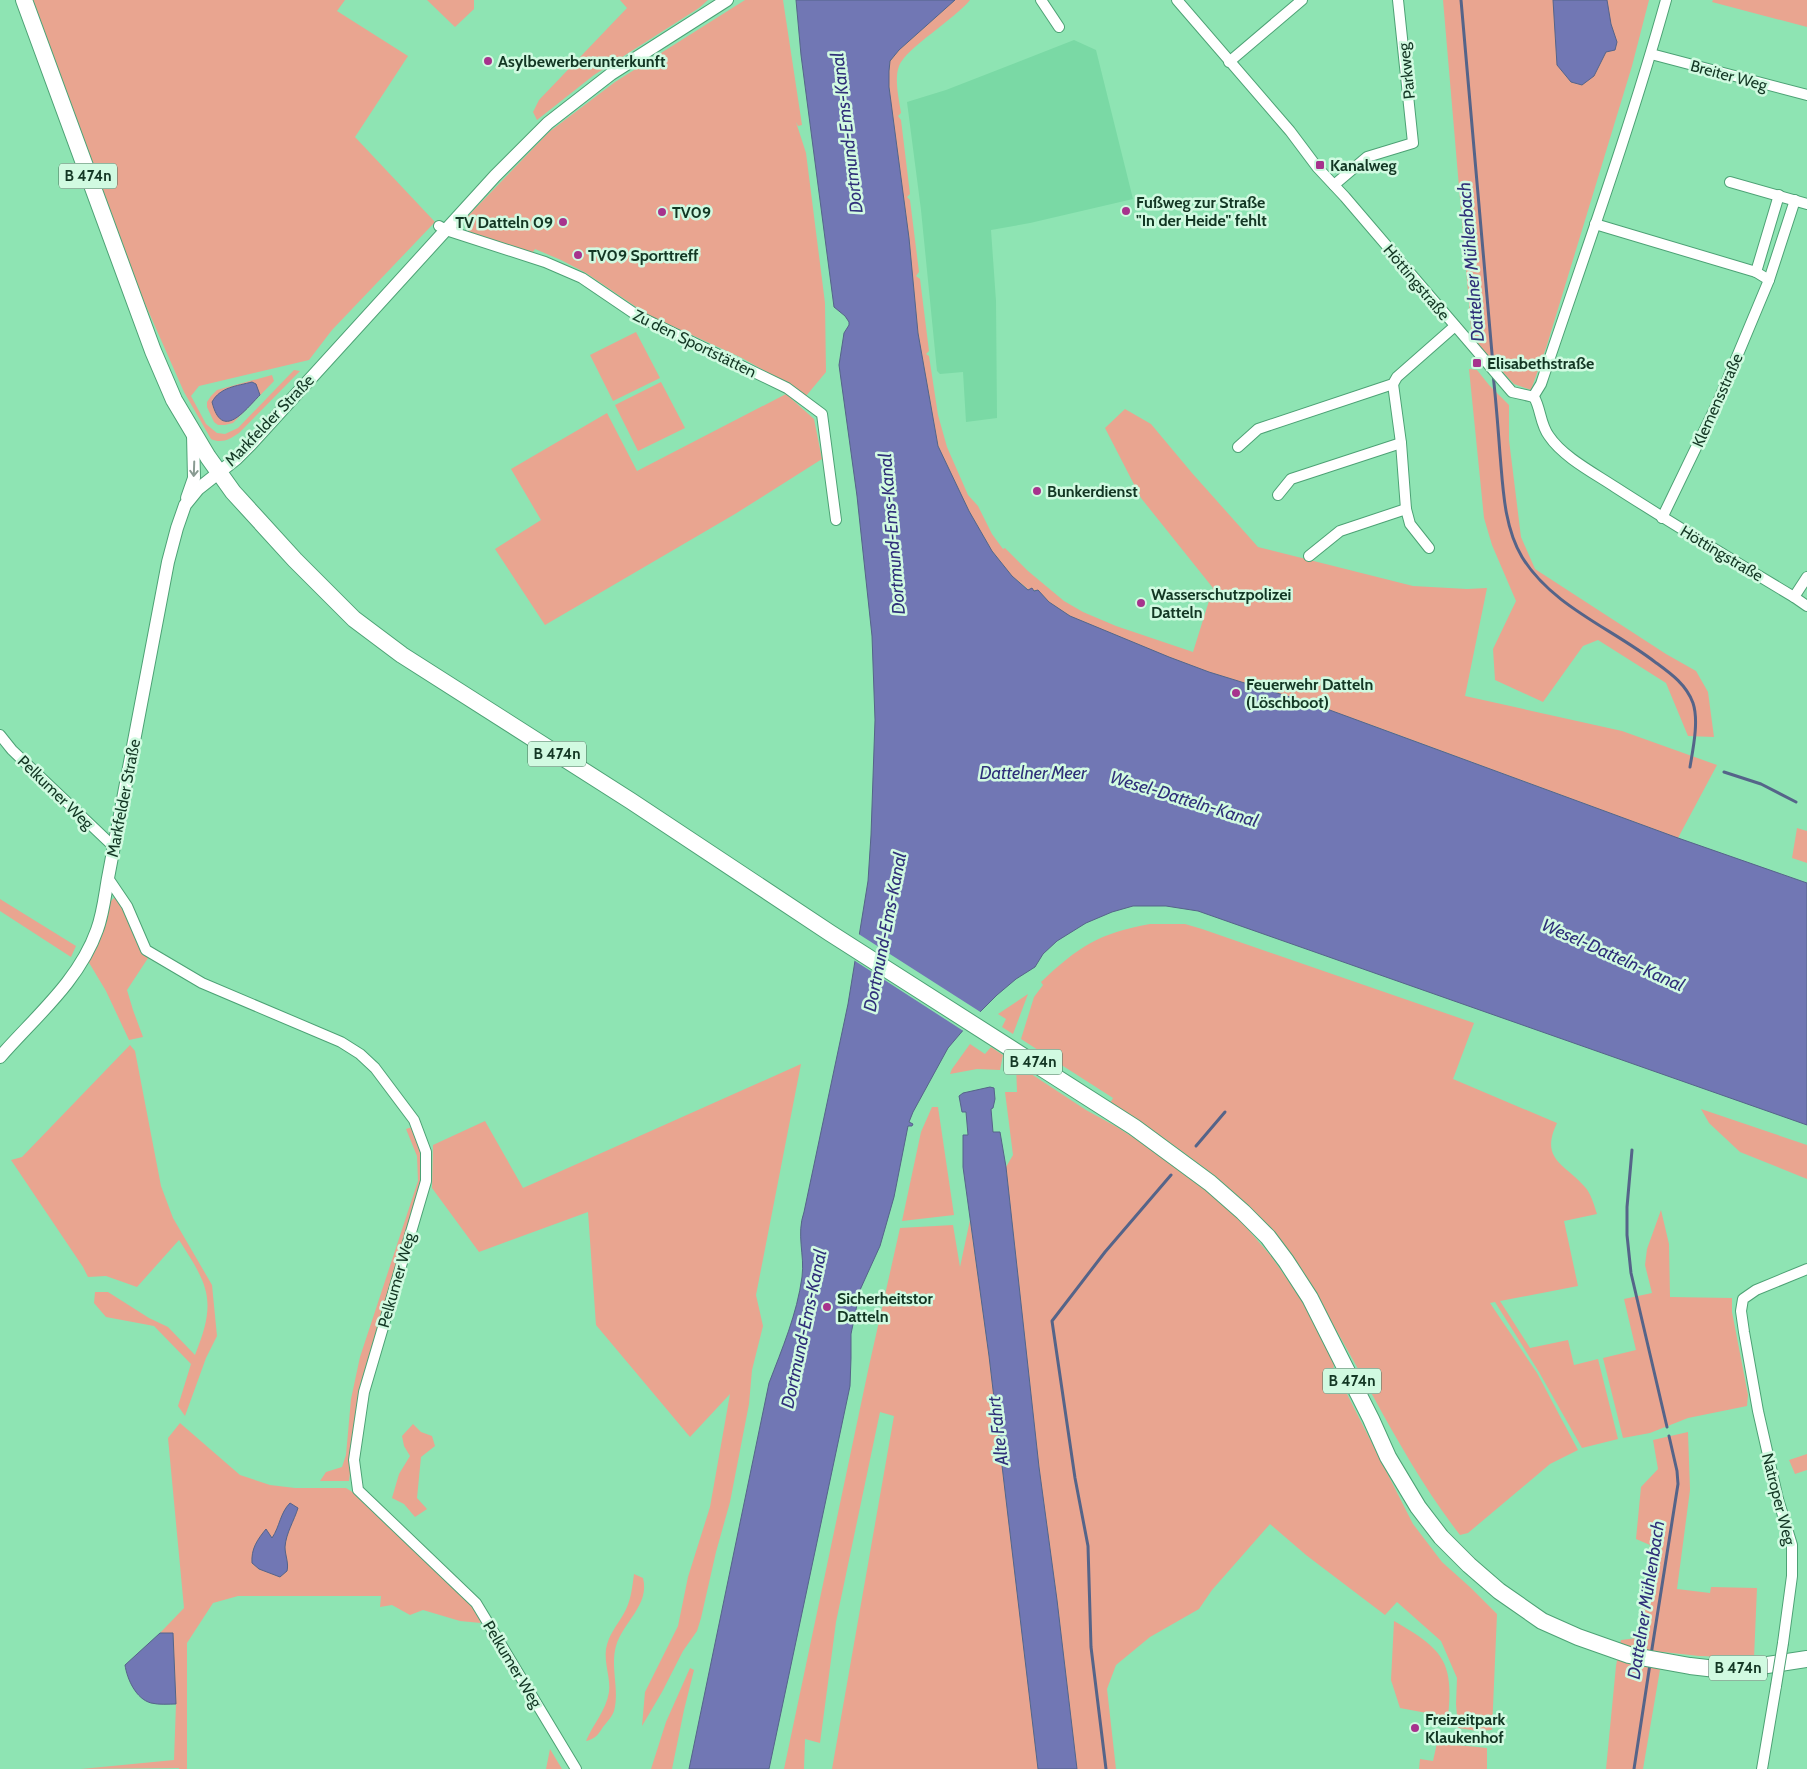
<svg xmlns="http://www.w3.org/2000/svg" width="1807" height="1769" viewBox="0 0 1807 1769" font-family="Cabin,sans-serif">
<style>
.built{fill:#7ad9a5}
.green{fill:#e9a590}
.water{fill:#7177b4;stroke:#556489}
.pier{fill:#8ee4b3}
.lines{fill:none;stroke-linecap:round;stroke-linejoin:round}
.stream{stroke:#556489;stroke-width:3}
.minor-casing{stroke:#4da275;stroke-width:12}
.tertiary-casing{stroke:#4da275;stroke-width:14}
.primary-casing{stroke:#4da275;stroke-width:18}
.minor{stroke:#fff;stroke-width:10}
.tertiary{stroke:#fff;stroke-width:12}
.primary{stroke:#fff;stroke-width:16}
.minor-bridge-casing{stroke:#4da275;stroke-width:12;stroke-linecap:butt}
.minor-bridge{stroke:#fff;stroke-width:10}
.oneway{stroke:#899b92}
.poi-dot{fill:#a7338d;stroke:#d1fae1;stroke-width:2}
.labels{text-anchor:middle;stroke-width:5;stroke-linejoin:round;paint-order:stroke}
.shield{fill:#d1fae1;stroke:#4c725d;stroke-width:1}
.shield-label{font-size:15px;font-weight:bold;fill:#133724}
.poi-label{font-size:16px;font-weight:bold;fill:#133724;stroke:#d1fae1;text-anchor:start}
.street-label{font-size:16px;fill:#133724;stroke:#d1fae1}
.water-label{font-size:18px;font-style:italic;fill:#2f2f79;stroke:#d1fae1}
</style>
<rect width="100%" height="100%" fill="#8ee4b3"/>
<!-- built -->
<polygon class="built" points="1074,40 1096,50 1133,199 1030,223 991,230 996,301 997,418 966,422 963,372 940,374 937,371 921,210 907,102 946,90"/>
<!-- green -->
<g class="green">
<path d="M 33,0 L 345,0 L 337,11 L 408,56 L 355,137 L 435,222 L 332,330 L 309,360 L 199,386 L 191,396 L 206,424 L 217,433 L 225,434 L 238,428 L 294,370 L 300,371 L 239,433 C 230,439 222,444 211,439 L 184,392 L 143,299 Z"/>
<polygon points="427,0 474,0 474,9 455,27"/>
<polygon points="620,0 708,0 699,8 594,75 537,120 533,112 539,100 627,8"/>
<polygon points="745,0 783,0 802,125 798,126 796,122 806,153 825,303 826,372 806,396 788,384 742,358 648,315 586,273 561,260 535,249 531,255 474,236 466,229 464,224 468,216 549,132 615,82"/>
<path d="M 955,0 L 970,0 C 955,19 906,48 899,66 C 894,79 899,99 901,113 L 898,116 L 901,120 L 910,194 L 907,197 L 910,200 L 919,272 L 916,276 L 920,279 L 929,351 L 926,354 L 929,356 L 938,415 L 947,447 L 968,495 L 978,506 L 992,534 L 1003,549 L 1005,548 L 1028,571 L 1064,601 L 1083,612 L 1116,626 L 1193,652 L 1213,588 L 1141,498 L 1105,428 L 1125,409 L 1151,424 L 1192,473 L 1258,547 L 1413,586 L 1467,589 L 1487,588 L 1465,696 L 1622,731 L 1717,765 L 1678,838 L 1385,730 L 1304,701 L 1209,672 L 1169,657 L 1070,616 L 1049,602 L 1038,590 L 1029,590 L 1012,576 L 992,551 L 969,511 L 938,446 L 918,333 L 909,238 L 889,87 L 889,71 L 890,61 L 899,50 Z"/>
<polygon points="1443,0 1649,0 1632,66 1547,345 1531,390 1514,384 1472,339"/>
<polygon points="1713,0 1807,0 1807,27 1712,2"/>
<polygon points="636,332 660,378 613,401 590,355"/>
<polygon points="1469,369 1477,370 1489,385 1509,405 1509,440 1521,537 1535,569 1666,654 1696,671 1708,692 1714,737 1688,736 1666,683 1598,640 1583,646 1543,702 1495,680 1493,649 1516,601 1492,545 1484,518"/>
<polygon points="272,375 274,381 233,423 225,425 218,425 214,422 207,407 207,402 211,396 217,390"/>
<polygon points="661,382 685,428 638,451 615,405"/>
<polygon points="786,394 814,419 822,459 735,514 545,625 495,549 541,520 511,469 607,413 637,471"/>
<polygon points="1797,828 1807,831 1807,863 1792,858"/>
<polygon points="116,896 150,955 127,990 133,1010 143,1037 129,1040 106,991 88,961 109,903"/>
<polygon points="0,899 76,946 71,957 0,911"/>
<path d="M 1150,924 L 1185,924 L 1202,929 L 1474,1023 L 1453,1079 L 1557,1123 C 1540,1159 1563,1163 1584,1186 C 1591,1193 1594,1205 1597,1214 L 1564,1221 L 1578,1286 L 1500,1301 L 1530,1348 L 1568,1340 L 1574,1365 L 1598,1359 L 1618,1439 L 1582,1448 L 1539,1372 L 1495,1302 L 1490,1303 L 1537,1373 L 1578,1450 L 1550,1464 L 1468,1533 L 1460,1535 C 1391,1446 1350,1339 1284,1248 C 1242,1190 1171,1140 1109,1105 L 1113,1098 L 1021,1039 L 1034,997 L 1043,985 L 1041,982 C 1078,947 1099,933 1150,924 Z"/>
<polygon points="1028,994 1013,1034 1002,1027 1006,1019 998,1014"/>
<polygon points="970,1044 985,1054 991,1047 1003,1055 1000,1070 977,1069 950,1074 952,1069"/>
<path d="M 130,1045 L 135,1051 L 161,1186 L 173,1218 L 212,1285 L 217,1336 L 206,1358 L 185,1416 L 178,1406 L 191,1364 L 154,1326 L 106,1317 L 94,1303 L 95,1292 L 108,1292 L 149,1318 L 168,1327 L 195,1355 C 217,1301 209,1286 179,1240 L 137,1287 L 106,1276 L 88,1277 L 83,1267 L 11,1160 L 22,1157 Z"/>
<polygon points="801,1064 756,1295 763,1326 752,1370 749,1404 730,1502 716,1552 701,1618 697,1631 683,1651 662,1692 642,1726 645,1692 678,1626 688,1577 710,1507 730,1394 690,1437 596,1325 588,1212 479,1252 432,1188 433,1145 485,1121 523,1188"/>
<polygon points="1016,1064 1086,1110 1117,1127 1168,1160 1232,1211 1271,1256 1304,1303 1335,1361 1330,1381 1338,1390 1347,1394 1413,1524 1442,1562 1471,1588 1497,1614 1492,1730 1477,1731 1458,1728 1456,1704 1457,1678 1441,1641 1397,1602 1385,1615 1306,1555 1270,1524 1212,1590 1199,1609 1150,1637 1116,1665 1107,1689 1116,1769 1077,1769 1057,1600 1039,1467 1006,1167 1013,1155 1005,1092 1017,1092"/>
<polygon points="932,1107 938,1107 954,1215 902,1221 921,1132"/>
<polygon points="1701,1109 1807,1145 1807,1179 1740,1152 1709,1123"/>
<path d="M 412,1127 C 421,1152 424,1162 419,1189 L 364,1372 L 359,1397 L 349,1481 L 320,1481 L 326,1472 L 342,1467 L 346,1455 L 351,1399 L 360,1357 L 418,1181 L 417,1156 L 406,1129 Z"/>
<polygon points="1661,1210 1669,1244 1670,1297 1732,1298 1732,1312 1748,1395 1747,1406 1688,1418 1650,1433 1623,1438 1603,1358 1636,1350 1624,1299 1652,1293 1645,1265 1647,1249"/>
<polygon points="970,1220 989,1356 1038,1769 832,1769 894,1416 880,1412 836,1622 820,1743 805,1739 804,1769 784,1769 869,1366 900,1228 953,1225 960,1267"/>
<polygon points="180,1423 240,1475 270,1485 295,1488 346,1488 360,1497 472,1602 481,1623 460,1621 423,1610 410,1615 392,1605 380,1607 381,1596 238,1596 213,1603 187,1643 187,1769 179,1769 179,1768 81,1769 174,1760 176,1704 173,1633 160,1633 184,1608 168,1438"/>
<polygon points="413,1424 421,1432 432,1436 435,1446 421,1457 417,1498 427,1509 415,1517 404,1504 392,1498 399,1474 410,1456 404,1446 402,1436"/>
<polygon points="1688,1432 1690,1490 1677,1589 1710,1593 1711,1587 1757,1588 1754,1658 1699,1656 1663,1652 1643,1769 1606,1769 1616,1666 1621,1640 1637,1638 1650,1545 1636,1539 1641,1487 1658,1469 1653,1440"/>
<polygon points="1807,1454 1807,1470 1795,1474 1789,1460"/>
<path d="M 634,1574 L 643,1578 C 650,1605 623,1622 616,1646 C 610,1667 620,1691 614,1711 C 612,1717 606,1723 603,1727 C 598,1735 595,1739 586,1741 C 593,1724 606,1711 609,1692 C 611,1679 604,1664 606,1649 C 609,1634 616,1627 623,1615 C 631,1602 632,1588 634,1574 Z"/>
<path d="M 1394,1621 C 1442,1649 1454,1660 1448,1717 L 1400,1708 L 1391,1680 Z"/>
<polygon points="690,1668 694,1670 684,1710 672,1769 651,1769 666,1722"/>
<polygon points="1437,1743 1487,1748 1487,1769 1419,1769 1420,1759 1433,1761"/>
<polygon points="550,1749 562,1769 546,1769"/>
</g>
<!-- water -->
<g class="water">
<path d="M 796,0 L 955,0 L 899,50 L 890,61 L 889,71 L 889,87 L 909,238 L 918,333 L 938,446 L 969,511 L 992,551 L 1012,576 L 1028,590 L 1032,588 L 1034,591 L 1038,590 L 1049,602 L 1070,616 L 1169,657 L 1209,672 L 1316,705 L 1678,838 L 1807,883 L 1807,1125 L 1198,911 L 1166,906 L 1133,906 L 1112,912 L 1086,923 L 1057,941 L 1043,954 L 1035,967 L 1016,979 L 997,995 L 971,1021 L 948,1048 L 913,1112 L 909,1122 L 913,1124 L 912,1126 L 908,1126 L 894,1197 L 880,1246 L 860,1290 L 851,1334 L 851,1358 L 850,1386 L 769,1769 L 689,1769 L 769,1383 C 782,1349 797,1314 802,1277 C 805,1255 796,1235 804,1212 L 848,1004 L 868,881 L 871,835 L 875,720 L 872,636 L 857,496 L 839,365 L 844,333 L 849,325 L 849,322 L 845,316 L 834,307 L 801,55 Z"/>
<polygon points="1553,0 1607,0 1611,24 1617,42 1615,50 1606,52 1594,76 1582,85 1571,82 1557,65"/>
<path d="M 252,382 L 256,384 L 260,395 C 245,410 222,442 212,402 C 220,387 237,386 252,382 Z"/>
<polygon points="990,1087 994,1088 995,1099 993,1108 991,1109 993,1132 1000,1132 1006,1167 1039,1467 1057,1600 1077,1769 1038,1769 989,1356 963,1167 963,1135 968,1135 966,1112 962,1112 959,1096 963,1093"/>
<path d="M 290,1503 L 298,1508 C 294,1521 286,1533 285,1547 C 285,1555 289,1563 287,1571 L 280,1577 L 259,1569 L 252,1563 C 251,1549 257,1540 266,1529 L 272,1538 C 280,1526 280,1513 290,1503 Z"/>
<path d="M 160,1633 L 173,1633 L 176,1704 C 169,1704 159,1705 151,1703 C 136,1699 127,1679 125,1665 Z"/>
</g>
<!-- pier -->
<polygon class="pier" points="857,933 982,1013 965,1032 852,959"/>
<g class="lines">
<!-- stream -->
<g class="stream">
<polyline points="1461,0 1493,365"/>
<path d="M 1493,374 C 1496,401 1498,427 1500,454 C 1503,488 1504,527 1522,557 C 1552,606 1611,628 1655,662 C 1670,673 1686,684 1693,703 C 1699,721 1693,749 1690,767"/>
<polyline points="1724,772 1761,784 1796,802"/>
<polyline points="1196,1146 1225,1112"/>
<polyline points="1632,1150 1627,1207 1627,1235 1631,1273 1667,1427"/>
<polyline points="1651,1655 1678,1484 1677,1471 1669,1436"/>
<polyline points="1106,1769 1091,1647 1088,1546 1075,1478 1052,1321 1105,1252 1171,1175"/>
<polyline points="1634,1769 1650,1664"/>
</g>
<!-- minor casing -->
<g class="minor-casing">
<g id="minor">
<polyline points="1041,0 1059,27"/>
<path d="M 1177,0 L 1290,131 L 1317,167 L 1345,197 L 1512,392 L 1534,397 C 1541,409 1540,424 1549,436 C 1563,457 1594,473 1615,487 C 1674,525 1734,561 1794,597 L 1807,606"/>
<polyline points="1651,54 1807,95"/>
<polyline points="1229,62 1302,0"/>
<polyline points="1730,182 1807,204"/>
<polyline points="1334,185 1367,157 1413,143 1398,0"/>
<polyline points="1595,224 1756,272 1769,280 1718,402 1662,518"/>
<polyline points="439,226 446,230 545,262 582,278 638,316 787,388 822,414 836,520"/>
<polyline points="1756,272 1779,195"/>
<polyline points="1769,280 1795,200"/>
<polyline points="1393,384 1401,443 1406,509 1410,524 1429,548"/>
<path d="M 1533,397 L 1541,384 C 1584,256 1630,129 1666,0"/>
<polyline points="1238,447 1258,429 1393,384 1397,377 1455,326"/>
<polyline points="1278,495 1291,479 1401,443"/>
<polyline points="1309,556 1340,531 1406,509"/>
<polyline points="1794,597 1807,577"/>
<polyline points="0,735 12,750 114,847"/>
<polyline points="108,878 127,906 146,950 202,983 341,1042 360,1054 375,1068 414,1120 426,1152 426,1181 364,1392 354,1460 358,1490 476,1603 576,1769"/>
<polyline points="1783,1643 1792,1576 1792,1545 1778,1499 1758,1411 1744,1332 1741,1311 1743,1299 1756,1290 1807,1269"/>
<polyline points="1762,1769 1776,1686"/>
</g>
</g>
<!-- tertiary casing -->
<g class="tertiary-casing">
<g id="tertiary">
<polyline points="187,498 194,478 193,434"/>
<path d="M 0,1057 C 35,1017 79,981 97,930 C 103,914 105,895 108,878 L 168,562 L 177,528 L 185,505 L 198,489 L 236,459 L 251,444 L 495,176 L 548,123 L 611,74 L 727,0"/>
</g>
</g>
<!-- primary casing -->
<g class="primary-casing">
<polyline id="primary" points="24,0 153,351 174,400 208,457 233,492 295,560 354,619 402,655 631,801 830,933 1134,1127 1210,1183 1243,1212 1268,1237 1286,1261 1310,1298 1371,1419 1388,1457 1418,1507 1441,1537 1469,1565 1499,1591 1542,1621 1578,1637 1629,1655 1690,1666 1716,1669 1747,1668 1807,1659"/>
</g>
<!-- minor -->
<use href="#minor" class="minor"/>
<!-- tertiary -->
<use href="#tertiary" class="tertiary"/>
<!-- primary -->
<use href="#primary" class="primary"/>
<!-- minor-bridge casing -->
<g class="minor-bridge-casing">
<polyline id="minor-bridge" points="1776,1686 1783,1643"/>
</g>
<!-- minor-bridge -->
<use href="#minor-bridge" class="minor-bridge"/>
</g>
<!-- one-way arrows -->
<defs><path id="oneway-shaft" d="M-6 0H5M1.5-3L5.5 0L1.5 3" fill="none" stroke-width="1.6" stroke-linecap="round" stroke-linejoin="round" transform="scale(1.25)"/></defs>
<use class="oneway" href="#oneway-shaft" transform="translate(194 469) rotate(92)"/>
<!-- markers -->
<g class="poi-dot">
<circle cx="488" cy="61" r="5"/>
<rect x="1315" y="160" width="10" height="10" rx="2.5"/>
<circle cx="1126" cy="211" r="5"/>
<circle cx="662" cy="212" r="5"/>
<circle cx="563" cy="222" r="5"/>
<circle cx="578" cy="255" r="5"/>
<rect x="1472" y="358" width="10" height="10" rx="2.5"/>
<circle cx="1037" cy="491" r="5"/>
<circle cx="1141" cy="603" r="5"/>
<circle cx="1236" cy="693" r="5"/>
<circle cx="827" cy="1307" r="5"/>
<circle cx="1415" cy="1728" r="5"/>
</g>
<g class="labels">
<!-- shield labels -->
<g class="shield">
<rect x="59" y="163.5" width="58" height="25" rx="4"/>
<rect x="528" y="741.5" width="58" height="25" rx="4"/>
<rect x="1004" y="1049.5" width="58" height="25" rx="4"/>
<rect x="1323" y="1368.5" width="58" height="25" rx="4"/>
<rect x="1709" y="1655.5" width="58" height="25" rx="4"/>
</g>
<g class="shield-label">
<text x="88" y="181">B 474n</text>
<text x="557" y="759">B 474n</text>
<text x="1033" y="1067">B 474n</text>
<text x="1352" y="1386">B 474n</text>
<text x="1738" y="1673">B 474n</text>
</g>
<!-- poi labels -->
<g class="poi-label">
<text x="498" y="67">Asylbewerberunterkunft</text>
<text x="1330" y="171">Kanalweg</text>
<text x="1136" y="208">Fußweg zur Straße<tspan x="1136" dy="18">"In der Heide" fehlt</tspan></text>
<text x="672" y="218">TV09</text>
<text x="553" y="228" text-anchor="end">TV Datteln 09</text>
<text x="588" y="261">TV09 Sporttreff</text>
<text x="1487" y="369">Elisabethstraße</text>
<text x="1047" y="497">Bunkerdienst</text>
<text x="1151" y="600">Wasserschutzpolizei<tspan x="1151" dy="18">Datteln</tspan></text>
<text x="1246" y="690">Feuerwehr Datteln<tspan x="1246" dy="18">(Löschboot)</tspan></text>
<text x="837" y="1304">Sicherheitstor<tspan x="837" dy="18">Datteln</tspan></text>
<text x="1425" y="1725">Freizeitpark<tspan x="1425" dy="18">Klaukenhof</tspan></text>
</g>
<!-- street labels -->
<g class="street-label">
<text transform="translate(1406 71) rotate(-96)" y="6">Parkweg</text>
<text transform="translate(1729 75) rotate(15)" y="6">Breiter Weg</text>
<text transform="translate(1417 282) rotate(50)" y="6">Höttingstraße</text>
<text transform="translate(695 343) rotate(26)" y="6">Zu den Sportstätten</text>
<text transform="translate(1717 400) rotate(-66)" y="6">Klemensstraße</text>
<text transform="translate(269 420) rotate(-46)" y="6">Markfelder Straße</text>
<text transform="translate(1722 553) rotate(31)" y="6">Höttingstraße</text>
<text transform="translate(56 792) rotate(44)" y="6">Pelkumer Weg</text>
<text transform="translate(123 798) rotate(-79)" y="6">Markfelder Straße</text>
<text transform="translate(396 1280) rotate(-74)" y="6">Pelkumer Weg</text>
<text transform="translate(1779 1499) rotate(76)" y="6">Natroper Weg</text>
<text transform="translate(513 1664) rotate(59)" y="6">Pelkumer Weg</text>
</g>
<!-- water labels -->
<g class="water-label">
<text transform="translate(847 133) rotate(-97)" y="6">Dortmund-Ems-Kanal</text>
<text transform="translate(1471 262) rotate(-95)" y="6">Dattelner Mühlenbach</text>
<text transform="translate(892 534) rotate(-95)" y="6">Dortmund-Ems-Kanal</text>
<text x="1033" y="779">Dattelner Meer</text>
<text transform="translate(1184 799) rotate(17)" y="6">Wesel-Datteln-Kanal</text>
<text transform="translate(885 932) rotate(-79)" y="6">Dortmund-Ems-Kanal</text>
<text transform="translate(1613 955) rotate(24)" y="6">Wesel-Datteln-Kanal</text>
<text transform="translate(804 1329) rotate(-78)" y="6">Dortmund-Ems-Kanal</text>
<text transform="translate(998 1431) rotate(-97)" y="6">Alte Fahrt</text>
<text transform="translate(1646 1600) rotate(-81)" y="6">Dattelner Mühlenbach</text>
</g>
</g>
</svg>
